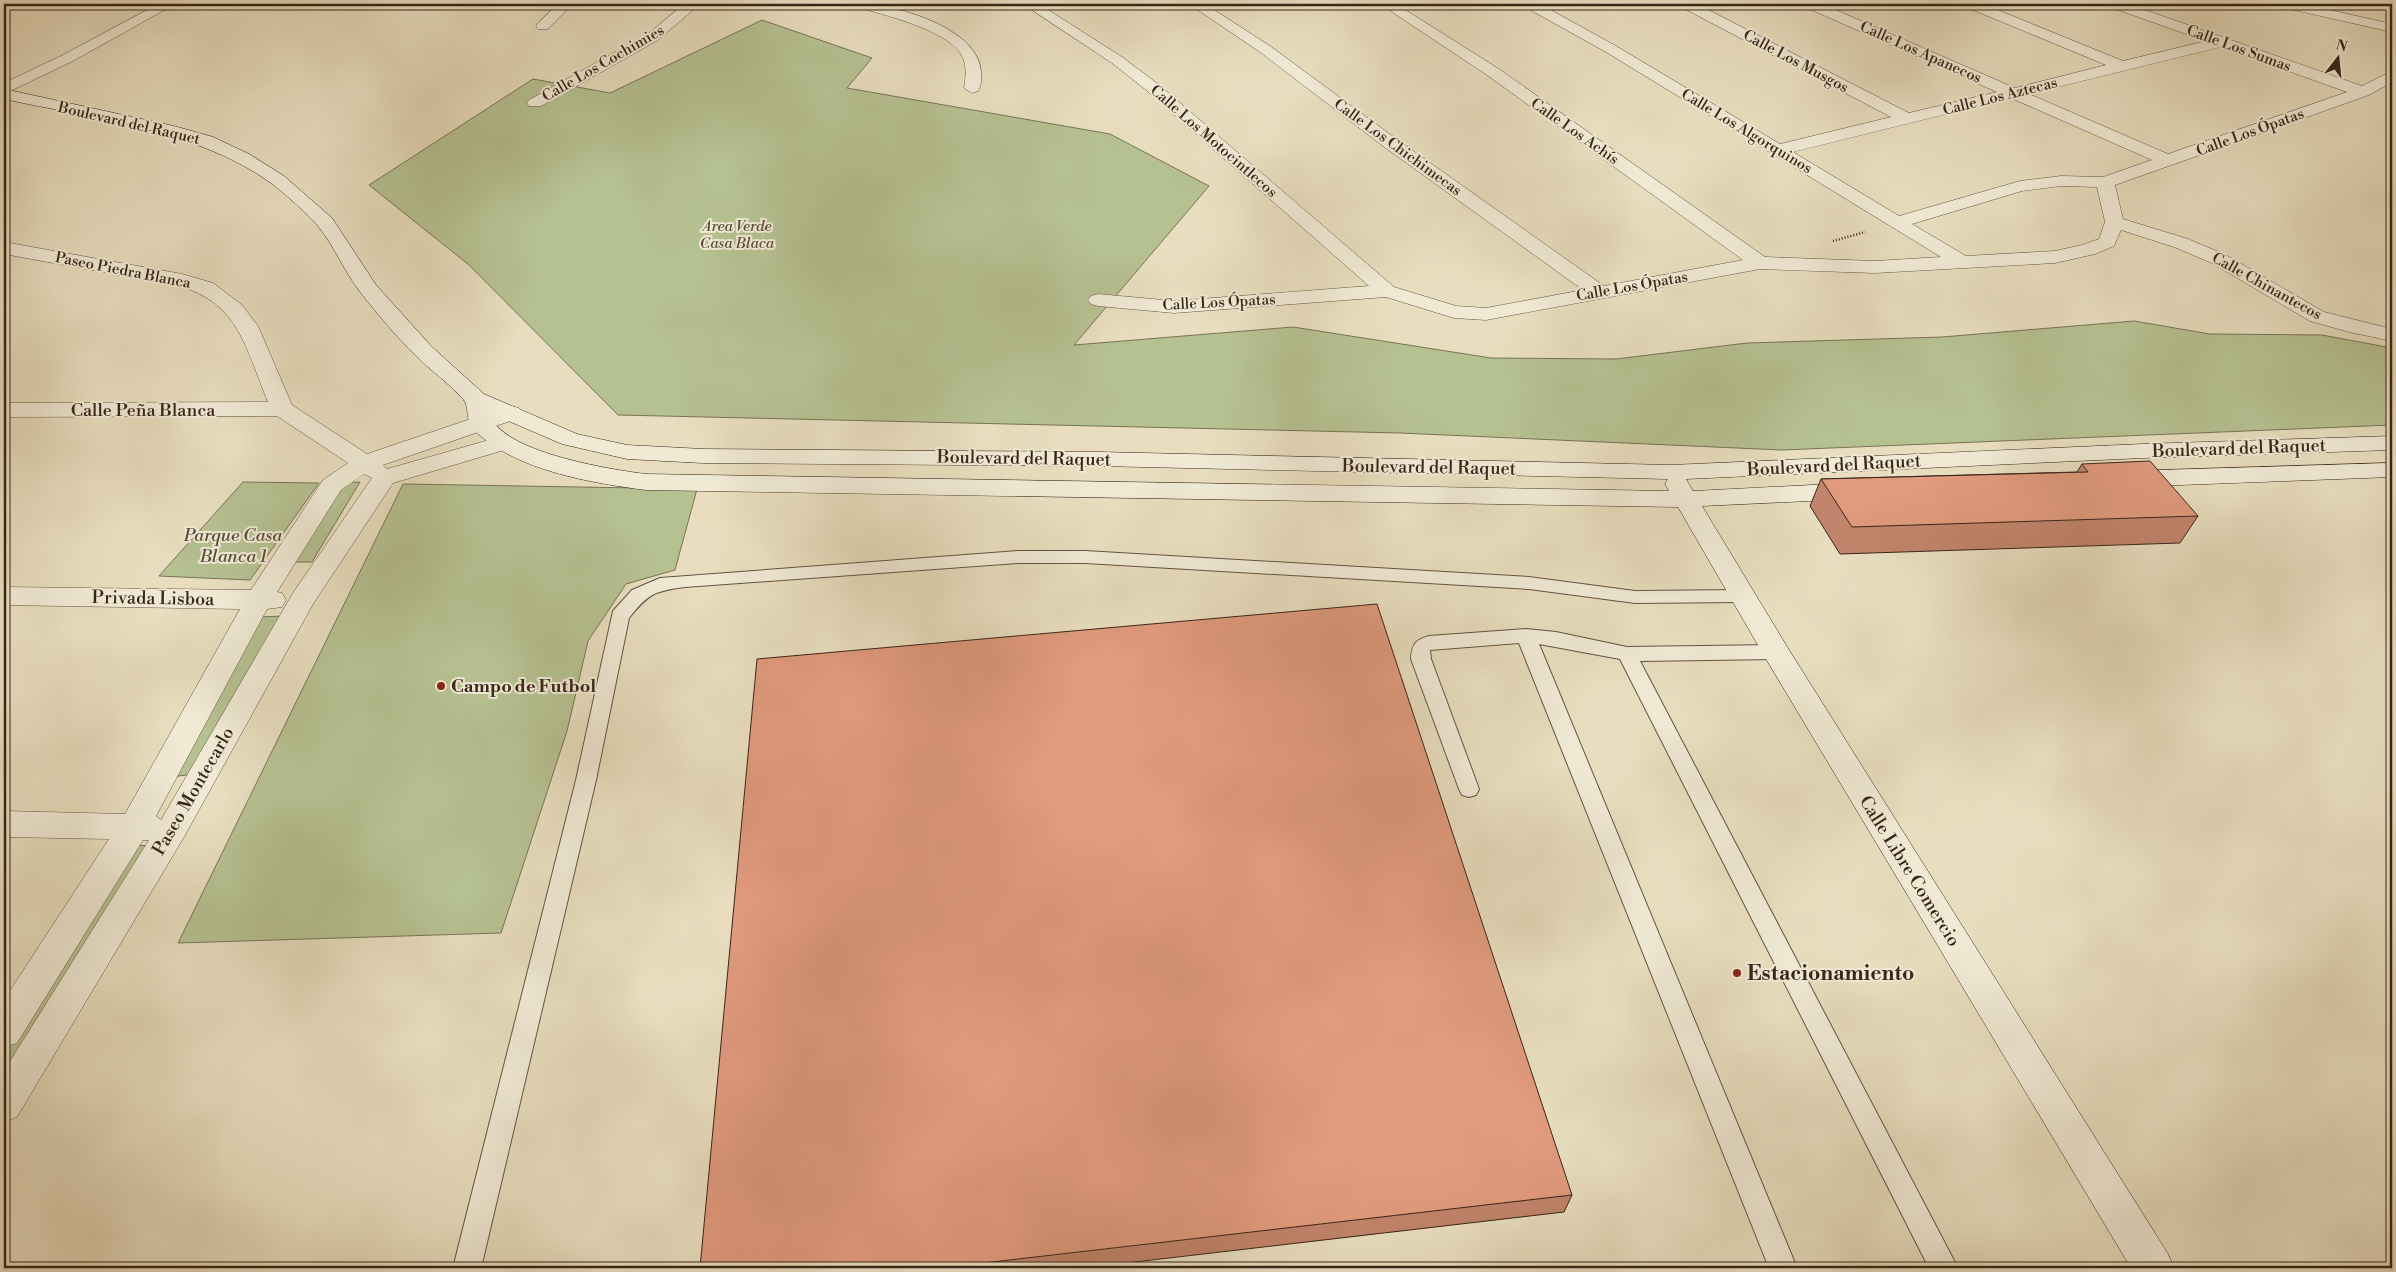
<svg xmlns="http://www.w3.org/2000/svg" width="2396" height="1272" viewBox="0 0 2396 1272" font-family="'Libre Bodoni',serif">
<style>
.green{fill:#b6c192;stroke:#787356}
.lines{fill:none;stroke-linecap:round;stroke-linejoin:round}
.lane-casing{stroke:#655342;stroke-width:2}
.street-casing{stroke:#655342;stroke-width:1}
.secondary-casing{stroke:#392519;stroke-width:1}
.path{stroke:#392519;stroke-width:2.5;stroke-dasharray:1 2;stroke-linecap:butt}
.lane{fill:#f0ead5;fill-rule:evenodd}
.street{fill:#f0ead5;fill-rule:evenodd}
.secondary{fill:#f0ead5;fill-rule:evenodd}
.wall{fill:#c1846c;stroke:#392519}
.building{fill:#e09a7d;stroke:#392519}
.poi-dot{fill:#8f2418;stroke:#f0ead5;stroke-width:2}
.labels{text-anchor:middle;stroke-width:4;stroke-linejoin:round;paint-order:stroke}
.far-street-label{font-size:15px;fill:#392519;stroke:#f0ead5}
.far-park-label{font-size:15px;font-style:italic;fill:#584c37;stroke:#f0ead5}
.street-label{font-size:18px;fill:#392519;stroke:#f0ead5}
.park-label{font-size:18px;font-style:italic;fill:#584c37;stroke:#f0ead5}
.poi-label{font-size:18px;font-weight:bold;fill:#392519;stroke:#f0ead5;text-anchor:start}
.near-poi-label{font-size:21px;font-weight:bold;fill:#392519;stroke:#f0ead5;text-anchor:start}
</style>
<rect width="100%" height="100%" fill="#e8debf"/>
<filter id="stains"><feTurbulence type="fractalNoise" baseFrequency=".004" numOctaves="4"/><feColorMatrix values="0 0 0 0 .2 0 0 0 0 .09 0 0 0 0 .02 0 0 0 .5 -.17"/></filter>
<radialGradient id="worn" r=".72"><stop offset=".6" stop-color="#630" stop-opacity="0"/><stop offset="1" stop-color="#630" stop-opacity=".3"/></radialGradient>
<!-- green -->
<g class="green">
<polygon points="762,20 872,58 847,88 1110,134 1209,186 1074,345 1293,327 1491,358 1616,359 1747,343 1942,337 2134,321 2210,334 2322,335 2392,348 2392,425 1782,450 1400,433 618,415 469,265 369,185 533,79 610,93"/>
<polygon points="243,482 319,483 250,580 159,576"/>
<polygon points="360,482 312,562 288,562 338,483"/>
<polygon points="403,484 697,489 675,570 626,584 588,641 567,731 501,933 178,943"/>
<polygon points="284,616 194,774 171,777 258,617"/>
<polygon points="130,845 154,846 4,1092 4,1041"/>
</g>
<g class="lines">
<!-- lane casing -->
<g class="lane-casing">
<g id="lane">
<path d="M 1019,551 L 1085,551 L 1529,577 L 1635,591 L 1743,590 L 1749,592 L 1752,596 L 1749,600 L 1743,602 L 1635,603 L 1529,589 L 1085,563 L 1019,563 L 685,587 C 654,591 648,594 629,618 L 596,780 L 481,1268 L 453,1268 L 576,780 L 613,611 L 632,590 L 660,578 Z"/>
<path d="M 1526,629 L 1556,632 L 1627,647 L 1776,645 L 1783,647 L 1785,652 L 1783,657 L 1776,659 L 1640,661 L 1958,1268 L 1929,1268 L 1620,659 L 1539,644 L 1797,1268 L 1769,1268 L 1519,643 L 1430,650 L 1431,659 L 1479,789 L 1476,795 L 1469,797 L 1462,795 L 1459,789 L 1411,659 C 1412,644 1415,640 1429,636 Z"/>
</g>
</g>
<!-- street casing -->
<g class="street-casing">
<g id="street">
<polygon points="158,4 175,4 73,61 4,94 4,83 63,55"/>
<polygon points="558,4 573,4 548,29 538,29 536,26 538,23"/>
<polygon points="684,4 700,4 658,40 541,106 529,106 527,103 529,100 648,34"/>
<path d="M 855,4 C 891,2 981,28 981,73 C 982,79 981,86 978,91 L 972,93 L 964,88 C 966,77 967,64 961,54 C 945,29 884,15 857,7 Z"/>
<path d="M 1023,4 L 1039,4 L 1122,57 L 1158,84 L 1394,287 L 1456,306 L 1486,308 L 1583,290 L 1383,146 L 1260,52 L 1189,4 L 1205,4 L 1270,46 L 1395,138 L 1604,286 L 1743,260 L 1487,75 L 1380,4 L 1396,4 L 1499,69 L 1765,257 L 1875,261 L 1941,257 L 1606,52 L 1525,7 L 1523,4 L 1540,4 L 1616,46 L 1780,144 L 1891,117 L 1681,7 L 1679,4 L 1697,4 L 1909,113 L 1997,92 L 1805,7 L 1803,4 L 1822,4 L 2015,88 L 2106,65 L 1966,7 L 1964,4 L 1983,4 L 2123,61 L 2206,41 L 2110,7 L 2108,4 L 2128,4 L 2362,86 L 2392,71 L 2392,82 L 2369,95 L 2115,185 L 2123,219 L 2188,239 L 2226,255 L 2324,312 L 2392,329 L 2392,341 L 2349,332 L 2310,321 L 2212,263 L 2174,247 L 2121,230 L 2114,246 L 2095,254 L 2055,263 L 1875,273 L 1760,269 L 1486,320 L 1454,318 L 1386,297 L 1174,313 L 1098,306 L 1091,304 L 1088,300 L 1091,296 L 1098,294 L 1174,301 L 1369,286 L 1146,90 L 1112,63 ZM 2221,47 L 2347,92 L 2168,154 L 2029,94 ZM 2011,98 L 2152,160 L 2103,177 L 2061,176 L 2020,181 L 1899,216 L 1793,152 ZM 2061,186 L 2097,187 L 2105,222 L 2099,239 L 2082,245 L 2055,251 L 1966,256 L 1912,224 L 2022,191 Z"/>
<polygon points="2279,4 2304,4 2392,24 2392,32 2281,7"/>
<path d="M 4,242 L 182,274 L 213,283 L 242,305 L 258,326 L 292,405 L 367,454 L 503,408 L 511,406 L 519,408 L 522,413 L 519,418 L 383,465 L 387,469 L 503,436 L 511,438 L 515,443 L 511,448 L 393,483 L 313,604 L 184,837 L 17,1117 L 4,1122 L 4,1071 L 149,840 L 143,840 L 17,1043 L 4,1047 L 4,1000 L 109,839 L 4,837 L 4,811 L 125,814 L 240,609 L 4,605 L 4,587 L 251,590 L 323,480 L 348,463 L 277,416 L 4,417 L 4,403 L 268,402 C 246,350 240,303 179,286 L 4,254 ZM 364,474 L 372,478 L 293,593 L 161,820 L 156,816 L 267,609 L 282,607 L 286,600 L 282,593 L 277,592 L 341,490 Z"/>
</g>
</g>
<!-- secondary casing -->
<g class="secondary-casing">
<g id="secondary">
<path d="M 4,89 L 174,126 L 213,137 L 249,154 L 284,176 L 332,218 L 376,285 L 432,347 L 484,394 L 577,434 L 627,445 L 703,449 L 1099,452 L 1671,465 L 2143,444 L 2392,436 L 2392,450 L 2143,458 L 1686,479 L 1693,491 L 1852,483 L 1861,486 L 1864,491 L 1861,496 L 1852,499 L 1702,506 L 1786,645 L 2168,1254 L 2174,1268 L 2131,1268 L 1766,659 L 1678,507 L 646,490 C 591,483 513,470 473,429 C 465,420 470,407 463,399 C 449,383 431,371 416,356 C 397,337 378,315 361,293 C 345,273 335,247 318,226 C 307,213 285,194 271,183 C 198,130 91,118 4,99 ZM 490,413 L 562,444 L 627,459 L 703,463 L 1099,466 L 1668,479 L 1665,484 L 1669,491 L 646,474 C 613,470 497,452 490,413 Z"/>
<polygon points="2392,463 2392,477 2127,487 2118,484 2115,479 2118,474 2127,471"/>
</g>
</g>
<!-- path -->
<polyline class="path" points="1833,241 1865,232"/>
<!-- lane -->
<use href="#lane" class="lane"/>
<!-- street -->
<use href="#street" class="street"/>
<!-- secondary -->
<use href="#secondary" class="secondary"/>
</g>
<!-- wall -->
<g class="wall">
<polygon points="2082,464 2198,516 2180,543 1840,554 1810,506 1821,479 2077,472"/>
<polygon points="1572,1195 1564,1212 1083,1268 700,1268"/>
</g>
<!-- building -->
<g class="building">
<polygon points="2150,461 2198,516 1852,527 1821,479 2088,472 2082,464"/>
<polygon points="1377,604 1572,1195 940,1268 700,1268 757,659"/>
</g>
<!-- markers -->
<g class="poi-dot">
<circle cx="441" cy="686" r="5"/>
<circle cx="1737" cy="973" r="5"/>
</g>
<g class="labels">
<!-- far-street labels -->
<g class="far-street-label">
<text transform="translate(2239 48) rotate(20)" y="5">Calle Los Sumas</text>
<text transform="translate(1921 52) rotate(24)" y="5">Calle Los Apanecos</text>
<text transform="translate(1796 61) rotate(28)" y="5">Calle Los Musgos</text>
<text transform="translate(603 63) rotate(-30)" y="5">Calle Los Cochimies</text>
<text transform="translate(2000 96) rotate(-14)" y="5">Calle Los Aztecas</text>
<text transform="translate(129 123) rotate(13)" y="5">Boulevard del Raquet</text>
<text transform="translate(1575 131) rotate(35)" y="5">Calle Los Achís</text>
<text transform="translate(1747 131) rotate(31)" y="5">Calle Los Algorquinos</text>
<text transform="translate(2250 132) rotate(-20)" y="5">Calle Los Ópatas</text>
<text transform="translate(1214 141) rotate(41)" y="5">Calle Los Motocintlecos</text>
<text transform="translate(1398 147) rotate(36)" y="5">Calle Los Chichimecas</text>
<text transform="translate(123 270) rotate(11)" y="5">Paseo Piedra Blanca</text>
<text transform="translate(1632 286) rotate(-10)" y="5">Calle Los Ópatas</text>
<text transform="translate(2267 286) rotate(29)" y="5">Calle Chinantecos</text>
<text transform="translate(1219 302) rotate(-3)" y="5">Calle Los Ópatas</text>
</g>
<!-- far-park labels -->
<g class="far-park-label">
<text x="737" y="231">Area Verde<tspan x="737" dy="17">Casa Blaca</tspan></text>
</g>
<!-- street labels -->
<g class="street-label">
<text x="143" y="416">Calle Peña Blanca</text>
<text transform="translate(2239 448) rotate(-2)" y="6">Boulevard del Raquet</text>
<text transform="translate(1024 458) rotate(1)" y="6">Boulevard del Raquet</text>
<text transform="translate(1834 465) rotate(-3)" y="6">Boulevard del Raquet</text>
<text transform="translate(1429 467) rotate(1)" y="6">Boulevard del Raquet</text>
<text transform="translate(153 598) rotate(1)" y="6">Privada Lisboa</text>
<text transform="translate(193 791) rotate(-60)" y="6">Paseo Montecarlo</text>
<text transform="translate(1910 871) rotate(58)" y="6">Calle Libre Comercio</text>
</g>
<!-- park labels -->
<g class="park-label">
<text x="233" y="541">Parque Casa<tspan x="233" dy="21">Blanca 1</tspan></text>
</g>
<!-- poi labels -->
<g class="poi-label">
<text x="451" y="692">Campo de Futbol</text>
</g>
<!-- near-poi labels -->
<g class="near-poi-label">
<text x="1747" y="980">Estacionamiento</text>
</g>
</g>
<!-- margin -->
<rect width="2396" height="1272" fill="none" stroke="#e8debf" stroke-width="20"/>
<rect x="5" y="5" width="2386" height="1262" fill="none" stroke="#392519" stroke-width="2.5"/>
<rect x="10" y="10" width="2376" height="1252" fill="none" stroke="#392519"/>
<!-- north arrow -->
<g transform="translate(2338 58) rotate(16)" stroke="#f0ead5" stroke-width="4" paint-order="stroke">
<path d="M0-4L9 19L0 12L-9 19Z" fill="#392519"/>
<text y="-8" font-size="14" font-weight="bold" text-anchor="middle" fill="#392519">N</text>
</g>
<rect width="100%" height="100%" filter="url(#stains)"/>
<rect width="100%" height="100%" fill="url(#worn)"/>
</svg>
